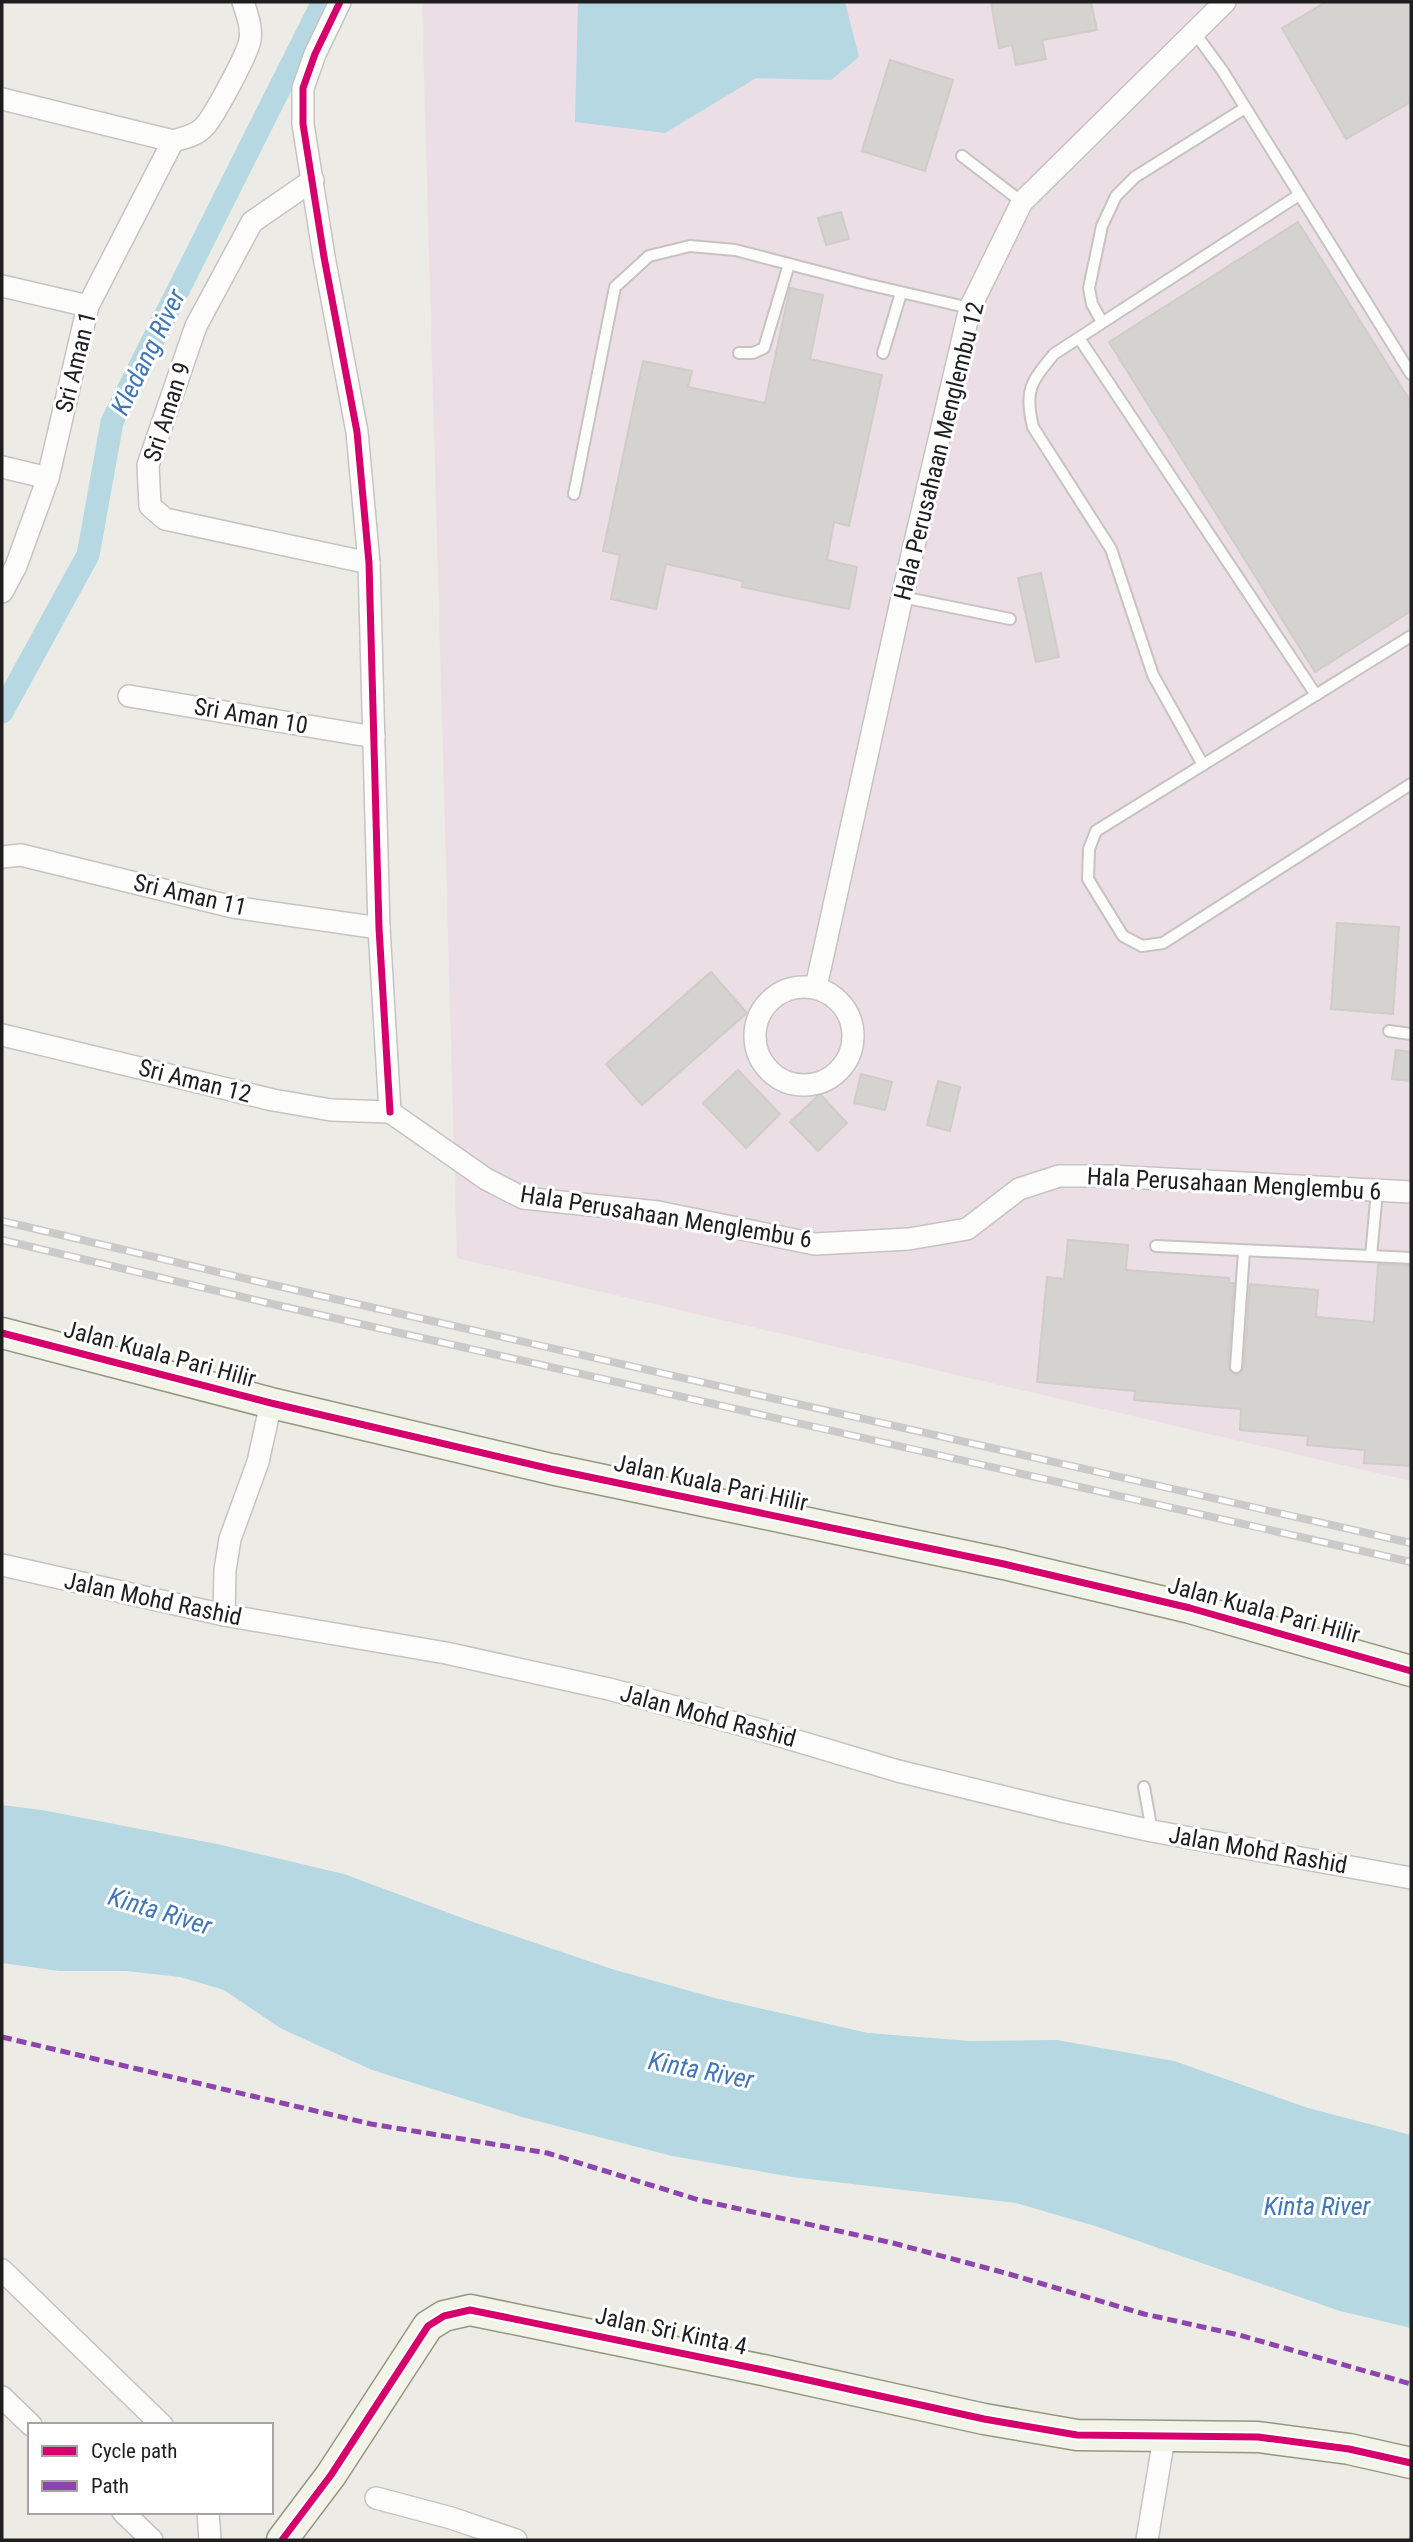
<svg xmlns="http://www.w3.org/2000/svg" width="1413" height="2542" viewBox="0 0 1413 2542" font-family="'Roboto Condensed',sans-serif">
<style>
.industrial{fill:#ebdee5}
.water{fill:#b6d8e3}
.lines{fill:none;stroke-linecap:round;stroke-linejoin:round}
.canal{stroke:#b6d8e3;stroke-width:23}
.building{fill:#d5d3cf;stroke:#d0ccc7;stroke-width:2}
.lane-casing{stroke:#c5c4c2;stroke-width:14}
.street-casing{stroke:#c5c4c2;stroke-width:24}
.secondary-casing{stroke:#94977e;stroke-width:33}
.lane{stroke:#fcfcfb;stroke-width:10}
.street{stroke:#fcfcfb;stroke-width:21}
.secondary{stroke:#f3f4e9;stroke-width:30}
.rail-casing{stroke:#cacac9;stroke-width:8}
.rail{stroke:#fff;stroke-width:5;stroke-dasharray:16;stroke-linecap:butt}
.quiet{stroke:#8e44ad;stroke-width:5;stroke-dasharray:10 5;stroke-linecap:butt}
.cycleway-casing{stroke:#fff;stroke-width:11}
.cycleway{stroke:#d6006c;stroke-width:7}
.labels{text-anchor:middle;stroke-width:6;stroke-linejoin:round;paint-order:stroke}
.street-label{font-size:24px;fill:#1e1e1e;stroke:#fff}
.water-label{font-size:26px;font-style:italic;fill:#4177b7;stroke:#fff}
</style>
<rect width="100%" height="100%" fill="#edebe6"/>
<!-- industrial -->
<polygon class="industrial" points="422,2 1411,2 1411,1481 457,1258"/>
<!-- water -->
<g class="water">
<polygon points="578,2 845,2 859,57 831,80 756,78 665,133 575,122"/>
<polygon points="2,1805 42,1810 217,1844 344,1874 476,1923 612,1969 715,1998 868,2033 970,2041 1057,2040 1174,2061 1308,2108 1411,2135 1411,2328 1340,2311 1095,2226 1016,2203 792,2177 672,2156 522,2117 372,2070 280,2028 224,1990 180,1977 126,1971 59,1971 2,1963"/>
</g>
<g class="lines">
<!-- canal -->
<polyline class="canal" points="2,712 88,555 112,422 323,2"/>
</g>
<!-- building -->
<g class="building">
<polygon points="991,2 1091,2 1097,30 1042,40 1046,59 1016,65 1012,45 999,48"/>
<polygon points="1326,2 1411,2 1411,102 1346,139 1282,28"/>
<polygon points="890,60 953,80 925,171 862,151"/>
<polygon points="841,212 849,239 826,245 818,218"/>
<polygon points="1298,222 1411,402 1411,611 1315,672 1109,342"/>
<polygon points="790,288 823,295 810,359 882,375 849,526 834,522 827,560 857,567 849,609 742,587 743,581 666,564 656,609 611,599 620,555 603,551 643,361 692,371 688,387 765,403"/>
<polygon points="1041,573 1059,657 1036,662 1018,578"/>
<polygon points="1337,923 1399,927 1393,1014 1331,1009"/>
<polygon points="711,972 747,1013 642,1105 606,1064"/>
<polygon points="1396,1050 1411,1052 1411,1081 1392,1079"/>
<polygon points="738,1070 780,1114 746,1148 703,1103"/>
<polygon points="861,1074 892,1082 885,1110 854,1103"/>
<polygon points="938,1081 960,1087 950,1131 927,1125"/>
<polygon points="820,1094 847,1123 818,1151 790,1122"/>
<polygon points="1068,1240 1128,1245 1126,1270 1229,1278 1229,1283 1234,1283 1228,1367 1235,1375 1240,1374 1244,1368 1250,1284 1318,1290 1316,1317 1374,1322 1378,1264 1411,1266 1411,1466 1364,1463 1365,1450 1307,1445 1308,1436 1240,1430 1241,1409 1134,1400 1135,1391 1037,1382 1047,1277 1064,1279"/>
</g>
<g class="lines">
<!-- lane casing -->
<g class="lane-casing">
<g id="lane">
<polyline points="1194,32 1222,70 1411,374"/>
<polyline points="962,156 1022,202"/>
<polyline points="1102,322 1092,304 1089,288 1102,226 1116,196 1135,177 1245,108"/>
<polyline points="1079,338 1316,695"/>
<polyline points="739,353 753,353 764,348 789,264"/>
<polyline points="883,353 901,293"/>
<polyline points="574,494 615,287 649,256 690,246 735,250 866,284 970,308"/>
<polyline points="902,597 1010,619"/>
<polyline points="1411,636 1096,831 1089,849 1088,879 1123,936 1142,946 1163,943 1411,784"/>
<path d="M 1203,765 L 1153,675 L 1111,549 L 1033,427 C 1024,390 1031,382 1054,354 L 1299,195"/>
<polyline points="1389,1031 1411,1034"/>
<polyline points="1156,1246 1371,1256 1377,1191"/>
<polyline points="1371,1256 1411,1258"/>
<polyline points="1236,1367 1244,1251"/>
<polyline points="1144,1787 1152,1831"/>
</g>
</g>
<!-- street casing -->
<g class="street-casing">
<g id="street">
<polyline points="340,2 315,54 303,88 303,124 324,257 357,432 369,563 379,928 390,1112"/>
<path d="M 2,99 L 173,141 C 183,138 195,136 203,128 C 213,119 248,53 250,40 C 252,27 247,14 243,2"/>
<polyline points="313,180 252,222 196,326 148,465 150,506 165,519 369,563"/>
<polyline points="2,286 88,306"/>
<polyline points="2,467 48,478"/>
<polyline points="2,592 16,566 48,478 88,306 173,141"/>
<polyline points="129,696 374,737"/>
<polyline points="2,857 21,855 233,907 379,928"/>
<polyline points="816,987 902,597 970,308 1022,202 1225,2"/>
<circle cx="804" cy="1036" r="49"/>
<polyline points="2,1035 273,1100 331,1110 390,1112"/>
<polyline points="390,1112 486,1179 523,1198 658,1212 815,1244 909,1239 967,1229 1019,1189 1059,1176 1109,1176 1411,1192"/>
<polyline points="2,1565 224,1615 446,1653 609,1689 757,1729 898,1771 1066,1812 1152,1831 1411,1878"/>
<polyline points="224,1615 225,1570 230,1539 258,1462 271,1403"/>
<polyline points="2,2270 162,2425"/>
<polyline points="2,2397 31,2425"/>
<polyline points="376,2498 451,2518 516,2540"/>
<polyline points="123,2512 152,2540"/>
<polyline points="208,2512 210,2540"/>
<polyline points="1147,2540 1164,2438"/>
</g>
</g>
<!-- secondary casing -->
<g class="secondary-casing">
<g id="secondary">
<polyline points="2,1333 271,1403 551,1469 1004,1564 1190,1608 1411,1671"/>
<polyline points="282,2540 331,2475 428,2326 444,2316 470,2310 763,2370 984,2419 1077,2435 1258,2437 1349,2449 1411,2463"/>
</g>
</g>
<!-- lane -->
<use href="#lane" class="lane"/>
<!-- street -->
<use href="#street" class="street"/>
<!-- secondary -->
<use href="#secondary" class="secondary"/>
<!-- rail casing -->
<g class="rail-casing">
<g id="rail">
<polyline points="2,1221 260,1282 1411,1543"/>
<polyline points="2,1240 272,1304 1411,1562"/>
</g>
</g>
<!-- rail -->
<use href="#rail" class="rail"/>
<!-- quiet -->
<polyline class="quiet" points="2,2037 371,2124 547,2153 699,2200 893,2243 1009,2274 1144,2314 1239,2335 1411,2384"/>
<!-- cycleway casing -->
<g class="cycleway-casing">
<g id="cycleway">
<polyline points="340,2 315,54 303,88 303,124 324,257 357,432 369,563 379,928 390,1112"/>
<polyline points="2,1333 271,1403 551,1469 1004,1564 1190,1608 1411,1671"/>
<polyline points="282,2540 331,2475 428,2326 444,2316 470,2310 763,2370 984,2419 1077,2435 1258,2437 1349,2449 1411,2463"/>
</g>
</g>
<!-- cycleway -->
<use href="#cycleway" class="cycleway"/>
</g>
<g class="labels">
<!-- street labels -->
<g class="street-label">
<text transform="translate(76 362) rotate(-76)" y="8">Sri Aman 1</text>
<text transform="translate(167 412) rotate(-72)" y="8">Sri Aman 9</text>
<text transform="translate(939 451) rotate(-76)" y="8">Hala Perusahaan Menglembu 12</text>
<text transform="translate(251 716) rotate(10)" y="8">Sri Aman 10</text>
<text transform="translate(190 895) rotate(13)" y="8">Sri Aman 11</text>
<text transform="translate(195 1081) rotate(14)" y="8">Sri Aman 12</text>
<text transform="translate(1234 1184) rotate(3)" y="8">Hala Perusahaan Menglembu 6</text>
<text transform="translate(666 1217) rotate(9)" y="8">Hala Perusahaan Menglembu 6</text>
<text transform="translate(160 1354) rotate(15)" y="8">Jalan Kuala Pari Hilir</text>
<text transform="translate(711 1483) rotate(12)" y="8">Jalan Kuala Pari Hilir</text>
<text transform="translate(153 1599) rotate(12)" y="8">Jalan Mohd Rashid</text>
<text transform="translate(1264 1610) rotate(15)" y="8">Jalan Kuala Pari Hilir</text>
<text transform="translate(708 1716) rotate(15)" y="8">Jalan Mohd Rashid</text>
<text transform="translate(1258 1850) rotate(10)" y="8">Jalan Mohd Rashid</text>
<text transform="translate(671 2331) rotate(12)" y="8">Jalan Sri Kinta 4</text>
</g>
<!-- water labels -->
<g class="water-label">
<text transform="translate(148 352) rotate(-64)" y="9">Kledang River</text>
<text transform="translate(160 1911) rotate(17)" y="9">Kinta River</text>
<text transform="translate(701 2070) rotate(11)" y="9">Kinta River</text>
<text x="1317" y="2215">Kinta River</text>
</g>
</g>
<!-- border -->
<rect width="1413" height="2542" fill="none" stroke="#1e1e1e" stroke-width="7"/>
<!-- legend -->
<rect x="28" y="2423" width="245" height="91" fill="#ffffff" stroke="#a5a5a5" stroke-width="2"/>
<rect x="42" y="2446" width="35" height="10" fill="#d6006c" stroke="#a5a5a5" stroke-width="2"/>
<text x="91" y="2458" font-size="21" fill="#1e1e1e">Cycle path</text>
<rect x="42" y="2481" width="35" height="10" fill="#8e44ad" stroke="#a5a5a5" stroke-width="2"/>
<text x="91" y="2493" font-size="21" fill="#1e1e1e">Path</text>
</svg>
